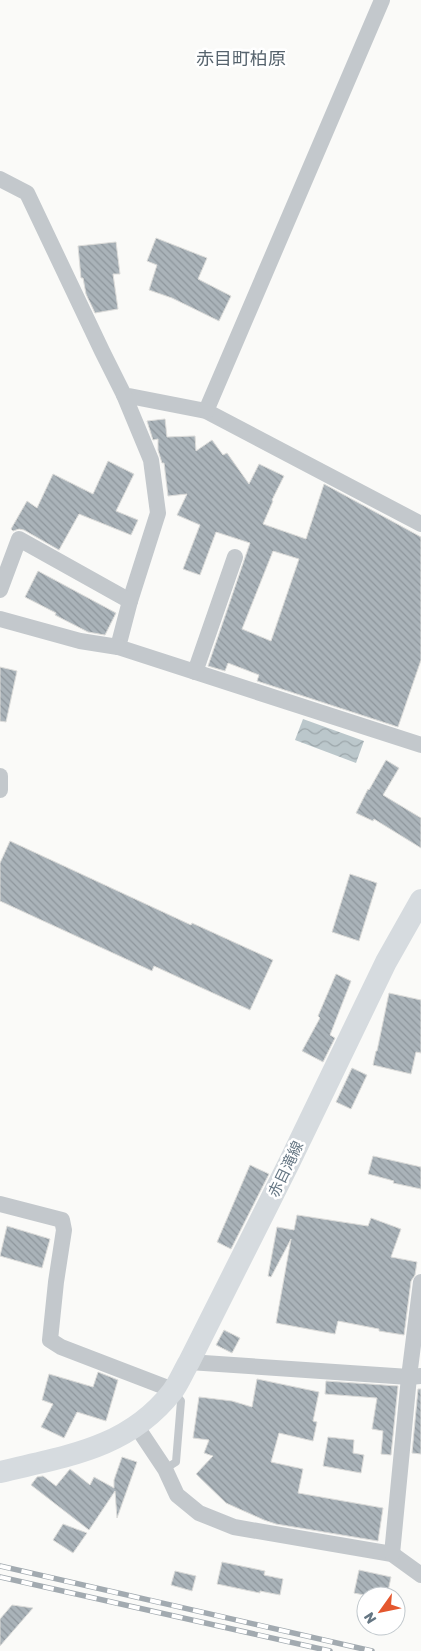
<svg xmlns="http://www.w3.org/2000/svg" width="421" height="1651" viewBox="0 0 421 1651" font-family="Rubik,'Noto Sans JP',sans-serif">
<style>
.water{fill:url(#water-waves)}
.building{fill:url(#building-back-hatch);stroke:#dcdcda;fill-rule:evenodd}
.lines{fill:none;stroke-linecap:round;stroke-linejoin:round}
.lane{stroke:#c3c8cc;stroke-width:8}
.street{stroke:#c3c8cc;stroke-width:16}
.secondary{stroke:#d6dbdf;stroke-width:22}
.rail-casing{stroke:#a2aab0;stroke-width:5.5}
.rail{stroke:#fff;stroke-width:4;stroke-dasharray:11;stroke-linecap:butt}
.labels{text-anchor:middle;stroke-width:5;stroke-linejoin:round;paint-order:stroke}
.street-label{font-size:15px;fill:#657683;stroke:#fff}
.quarter-label{font-size:18px;fill:#57646e;stroke:#fff}
</style>
<defs>
<pattern id="water-waves" width="16" height="10" patternUnits="userSpaceOnUse" patternTransform="scale(1.25)"><rect width="16" height="10" fill="#bbc7cb"/><path d="M0 5q4-4 8 0t8 0" fill="none" stroke="#9ca6aa"/></pattern>
<pattern id="building-back-hatch" width="6" height="6" patternUnits="userSpaceOnUse" patternTransform="scale(1.25)"><rect width="6" height="6" fill="#aab3b9"/><path d="M-1 5l2 2M0 0l6 6M5-1l2 2" fill="none" stroke="#8e969c"/></pattern>
</defs>
<rect width="100%" height="100%" fill="#fafaf8"/>
<!-- water -->
<polygon class="water" points="303,719 364,741 356,763 295,740"/>
<!-- building -->
<g class="building">
<polygon points="156,238 207,258 198,279 231,296 219,321 172,298 149,290 157,265 147,261"/>
<polygon points="116,242 120,274 113,274 118,309 95,313 86,294 83,278 81,278 78,246"/>
<path d="M 165,419 L 167,437 L 195,436 L 196,451 L 212,440 L 223,455 L 227,453 L 249,484 L 259,464 L 284,476 L 272,500 L 273,501 L 263,524 L 306,539 L 324,484 L 421,537 L 421,660 L 398,727 L 257,681 L 259,675 L 228,663 L 225,671 L 208,666 L 250,543 L 216,532 L 200,575 L 183,569 L 200,525 L 177,515 L 187,494 L 168,496 L 164,463 L 162,463 L 158,450 L 158,439 L 153,440 L 147,421 ZM 273,551 L 299,559 L 271,641 L 242,629 Z"/>
<polygon points="108,461 134,474 116,511 138,520 131,535 79,514 59,550 24,530 19,529 13,531 11,529 27,501 37,508 53,474 93,494"/>
<polygon points="38,571 116,613 105,635 88,632 55,615 56,613 25,597"/>
<polygon points="0,667 17,671 6,722 0,721"/>
<polygon points="386,760 399,768 383,795 421,818 421,848 374,819 373,821 356,813 368,789 369,790"/>
<polygon points="10,841 191,925 192,923 273,960 250,1010 154,966 152,971 0,901 0,863"/>
<polygon points="350,874 377,883 359,941 332,932"/>
<polygon points="336,974 351,981 330,1035 335,1038 323,1062 302,1051 320,1018 318,1016"/>
<polygon points="389,993 421,1000 421,1053 416,1052 411,1074 373,1065 376,1051 377,1051"/>
<polygon points="352,1068 367,1075 351,1109 336,1102"/>
<polygon points="373,1156 421,1167 421,1189 393,1183 394,1181 368,1174"/>
<polygon points="250,1165 269,1174 231,1249 217,1242"/>
<polygon points="297,1215 368,1226 371,1218 401,1229 391,1257 417,1262 415,1275 411,1281 404,1335 379,1331 379,1329 338,1321 335,1334 276,1323 291,1239 271,1277 268,1276 277,1227 294,1230"/>
<polygon points="7,1226 50,1239 42,1268 0,1256"/>
<polygon points="224,1330 240,1338 232,1353 216,1345"/>
<polygon points="98,1372 118,1380 106,1421 77,1412 64,1438 41,1427 53,1404 42,1400 49,1374 93,1387"/>
<polygon points="257,1379 319,1392 313,1421 317,1422 313,1441 279,1433 271,1462 303,1469 298,1493 383,1508 378,1541 276,1524 264,1520 226,1503 196,1474 213,1456 204,1453 209,1440 193,1438 199,1397 232,1401 252,1407"/>
<polygon points="326,1381 398,1386 391,1455 381,1454 383,1431 372,1429 377,1398 325,1394"/>
<polygon points="418,1389 421,1389 421,1454 412,1453"/>
<polygon points="328,1437 354,1440 353,1453 364,1455 361,1473 323,1466"/>
<polygon points="122,1457 137,1462 117,1518 115,1491 89,1530 31,1485 37,1477 43,1476 56,1486 70,1469 90,1485 94,1477 114,1488 114,1480"/>
<polygon points="63,1524 87,1533 73,1553 53,1540"/>
<polygon points="222,1562 265,1571 264,1575 283,1579 280,1595 260,1591 260,1593 217,1584"/>
<polygon points="359,1570 391,1577 387,1596 369,1596 354,1593"/>
<polygon points="175,1571 196,1576 192,1591 171,1585"/>
<polygon points="12,1605 33,1608 0,1646 0,1619"/>
</g>
<g class="lines">
<!-- lane -->
<polyline class="lane" points="165,1469 176,1462 181,1401 174,1392"/>
<!-- street -->
<g class="street">
<polyline points="0,179 27,193 102,351 124,395 206,411 421,524"/>
<polyline points="124,395 151,460 158,513 130,601"/>
<polyline points="206,411 382,0"/>
<polyline points="0,590 19,539 130,601 118,647 421,745"/>
<polyline points="0,619 80,641 118,647"/>
<polyline points="195,672 235,557"/>
<polyline points="0,776 0,790"/>
<polyline points="0,1204 62,1220 64,1230 56,1282 50,1340 61,1347 173,1390"/>
<polyline points="189,1362 409,1377 421,1376"/>
<polyline points="137,1427 165,1469 177,1495 199,1513 234,1527 392,1554 421,1575"/>
<polyline points="392,1554 409,1377 421,1282"/>
</g>
<!-- secondary -->
<path class="secondary" d="M 0,1472 C 66,1456 127,1449 172,1392 C 179,1383 183,1372 189,1362 L 290,1161 L 386,962 L 421,900"/>
<!-- rail casing -->
<g class="rail-casing">
<g id="rail">
<polyline points="0,1566 372,1651"/>
<polyline points="0,1577 330,1651"/>
</g>
</g>
<!-- rail -->
<use href="#rail" class="rail"/>
</g>
<g class="labels">
<!-- street labels -->
<g class="street-label">
<text transform="translate(286 1169) rotate(-64)" y="5">赤目滝線</text>
</g>
<!-- quarter labels -->
<g class="quarter-label">
<text x="241" y="65">赤目町柏原</text>
</g>
</g>
<!-- north arrow -->
<g transform="translate(381 1611) rotate(237)"><circle r="24" fill="#ffffff" stroke="#c1c8cd"/>
<path d="M0-4L9 19L0 12L-9 19Z" fill="#e4572e"/>
<text y="-8" font-size="14" font-weight="bold" text-anchor="middle" fill="#657683">N</text>
</g>
</svg>
